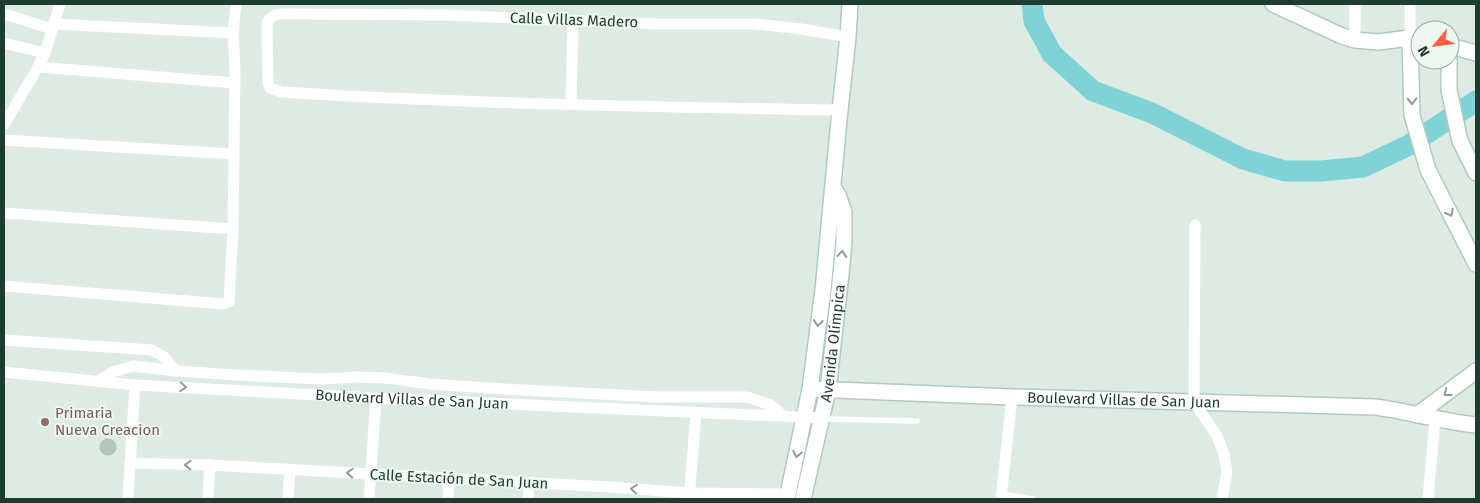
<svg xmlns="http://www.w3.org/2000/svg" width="1480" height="503" viewBox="0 0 1480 503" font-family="'Fira Sans',sans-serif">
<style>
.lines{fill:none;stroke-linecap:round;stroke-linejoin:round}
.river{stroke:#7fd3d6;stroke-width:21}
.building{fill:#b2c6bc;stroke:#afc5b9}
.secondary-casing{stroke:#b0cbbe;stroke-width:18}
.lane{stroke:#fff;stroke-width:5.5}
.street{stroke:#fff;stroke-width:11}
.secondary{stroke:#fff;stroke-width:15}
.oneway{stroke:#8e9e98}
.education-dot{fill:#8d6e63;stroke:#eef7f1;stroke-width:2}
.labels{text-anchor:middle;stroke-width:4;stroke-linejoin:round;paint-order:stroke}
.street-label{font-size:15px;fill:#1e3c30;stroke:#eef7f1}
.education-label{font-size:15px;fill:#785e54;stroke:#eef7f1;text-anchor:start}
</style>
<rect width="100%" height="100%" fill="#ddebe3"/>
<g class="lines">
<!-- river -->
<polyline class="river" points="1032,4 1034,21 1052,54 1093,91 1152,113 1243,159 1285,171 1321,171 1363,167 1409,145 1476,101"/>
</g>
<!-- building -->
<circle class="building" cx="108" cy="447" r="8"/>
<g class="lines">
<!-- secondary casing -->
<g class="secondary-casing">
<g id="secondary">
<polyline points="1273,4 1342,36 1355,40 1378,42 1410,38 1419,39"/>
<polyline points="1410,38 1412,115 1428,170 1476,264"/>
<polyline points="1450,46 1476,53"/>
<polyline points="1449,60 1449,90 1460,141 1476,173"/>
<path id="s2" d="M 810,389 L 1012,397 L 1375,407 C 1409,411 1442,422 1476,425"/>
<polyline points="1417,415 1476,371"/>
<polyline points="787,499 810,389 823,290 840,110 848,37 850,4"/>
<path id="s3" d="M 803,499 L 828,390 L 841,274 L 844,242 L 844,212 L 838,195 L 833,187"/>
</g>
</g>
<!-- lane -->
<g class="lane">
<polyline points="823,419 917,421"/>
<polyline points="1002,494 1033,499"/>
</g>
<!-- street -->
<g class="street">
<polyline points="60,4 45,53 38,67 234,83"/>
<polyline points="1410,4 1410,38"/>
<polyline points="4,14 52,29"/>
<polyline points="54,24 233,33"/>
<polyline points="1355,40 1355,4"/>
<polyline points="4,43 45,53"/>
<polyline points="571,104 573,21"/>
<path d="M 840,110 C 654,107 468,104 282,92 L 270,88 L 268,83 L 267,23 C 271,15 276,14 285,14 L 447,15 L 656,24 L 755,24 L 802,29 L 848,37"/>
<polyline points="4,125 38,67"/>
<polyline points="4,140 233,154"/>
<polyline points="4,213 233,229"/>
<polyline points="1195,225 1194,402 1217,436 1224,454 1227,472 1222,499"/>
<polyline points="4,286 224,304 229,302 233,229 235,68 233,33 236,4"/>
<polyline points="4,340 152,350 164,357 176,371"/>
<path id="s1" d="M 4,372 L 135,385 L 376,398 L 821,418"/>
<polyline points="99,381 113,372 133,366 176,371 235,375 322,379 356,377 385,378 430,384 503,389 658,397 747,397 771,405 783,416"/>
<polyline points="130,463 210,465 610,487 690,493 788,494"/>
<polyline points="128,499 135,385"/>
<polyline points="208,499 210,465"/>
<polyline points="288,499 290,470"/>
<polyline points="369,499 376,398"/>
<polyline points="448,499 449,479"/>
<polyline points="528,499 529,483"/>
<polyline points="689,499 696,414"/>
<polyline points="1001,499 1012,397"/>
<polyline points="1428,499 1435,419"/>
</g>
<!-- secondary -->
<use href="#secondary" class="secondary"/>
</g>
<!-- one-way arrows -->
<defs><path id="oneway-chevron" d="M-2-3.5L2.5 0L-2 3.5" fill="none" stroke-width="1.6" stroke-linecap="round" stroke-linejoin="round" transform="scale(1.25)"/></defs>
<g class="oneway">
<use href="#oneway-chevron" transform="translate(1412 101) rotate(89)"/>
<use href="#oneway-chevron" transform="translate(1450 213) rotate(63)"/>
<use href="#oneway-chevron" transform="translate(842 254) rotate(-85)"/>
<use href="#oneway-chevron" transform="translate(818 323) rotate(97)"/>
<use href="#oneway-chevron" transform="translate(183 387) rotate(3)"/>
<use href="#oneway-chevron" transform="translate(1447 393) rotate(143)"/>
<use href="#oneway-chevron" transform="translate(797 454) rotate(102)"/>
<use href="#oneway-chevron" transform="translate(188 465) rotate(-178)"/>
<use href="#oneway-chevron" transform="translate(350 473) rotate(-177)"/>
<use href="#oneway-chevron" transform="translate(634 489) rotate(-175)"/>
</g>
<!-- markers -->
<circle class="education-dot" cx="45" cy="422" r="5"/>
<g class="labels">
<!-- street labels -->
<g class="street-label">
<text transform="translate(574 20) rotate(2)" y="5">Calle Villas Madero</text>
<text dy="5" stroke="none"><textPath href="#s3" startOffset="159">Avenida Olímpica</textPath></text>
<text dy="5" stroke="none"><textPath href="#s1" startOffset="409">Boulevard Villas de San Juan</textPath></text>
<text dy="5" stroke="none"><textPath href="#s2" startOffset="314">Boulevard Villas de San Juan</textPath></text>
<text transform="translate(459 479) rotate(3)" y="5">Calle Estación de San Juan</text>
</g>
<!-- education labels -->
<g class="education-label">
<text x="55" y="418">Primaria<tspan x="55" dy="17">Nueva Creacion</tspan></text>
</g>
</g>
<!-- border -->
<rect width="1480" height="503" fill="none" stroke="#1e3c30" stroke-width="10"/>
<!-- north arrow -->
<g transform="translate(1435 45) rotate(241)"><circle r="24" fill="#eef7f1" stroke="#9baca4"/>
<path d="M0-4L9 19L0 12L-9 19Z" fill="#ff5d47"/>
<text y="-8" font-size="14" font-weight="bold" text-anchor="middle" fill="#1e3c30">N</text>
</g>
</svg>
